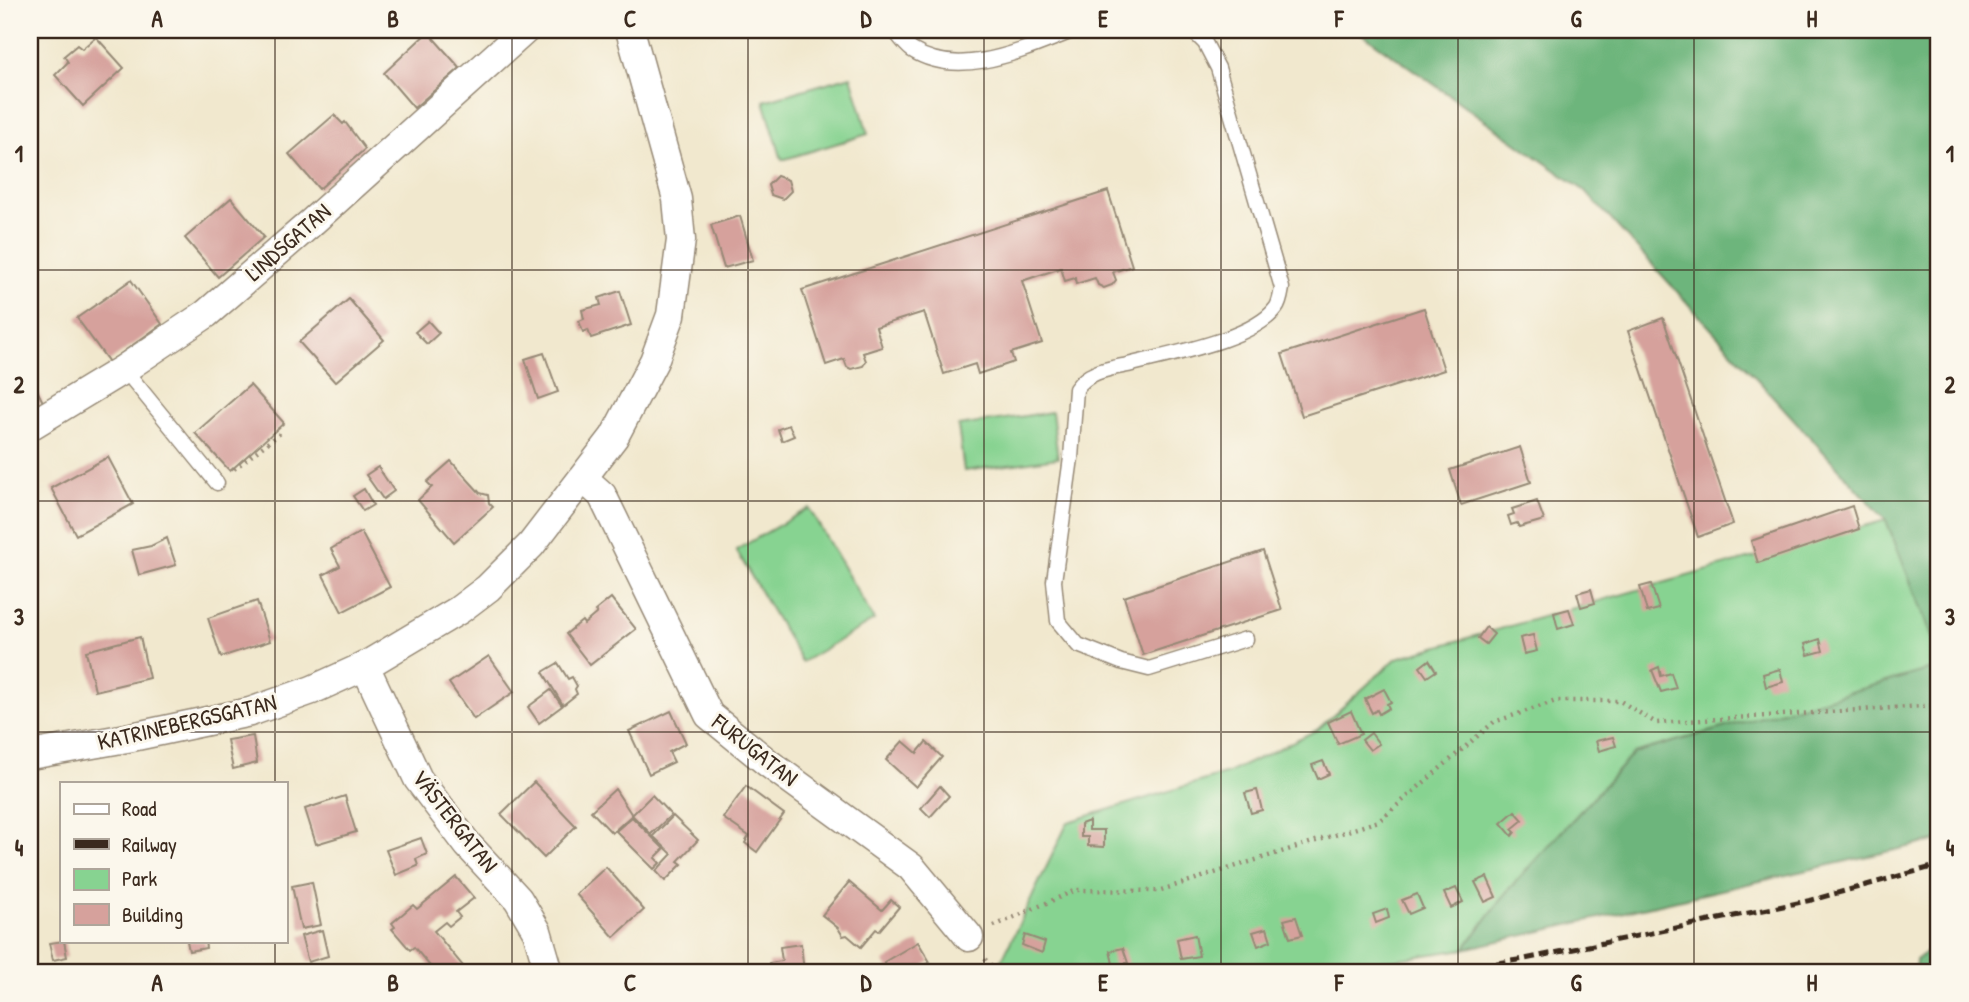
<svg xmlns="http://www.w3.org/2000/svg" width="1969" height="1002" viewBox="0 0 1969 1002" font-family="'Patrick Hand',sans-serif">
<style>
.green{fill:#87d391;stroke:#617e58;stroke-width:2}
.forest{fill:#6db57b;stroke:#54704c;stroke-width:2}
.building{fill:#d6a19c}
.lines{fill:none;stroke-linecap:round;stroke-linejoin:round}
.service-casing{stroke:#968976;stroke-width:17}
.minor-casing{stroke:#968976;stroke-width:31}
.path{stroke:#968976;stroke-width:4.5;stroke-dasharray:2 5;stroke-linecap:butt}
.service{stroke:#fff;stroke-width:14}
.minor{stroke:#fff;stroke-width:28}
.rail{stroke:#3b2a1e;stroke-width:5;stroke-dasharray:10 5;stroke-linecap:butt}
.grid{fill:none;stroke:#3b2a1e;stroke-width:2;stroke-opacity:0.55}
.labels{text-anchor:middle;stroke-width:6;stroke-linejoin:round;paint-order:stroke}
.street-label{font-size:23px;fill:#3b2a1e;stroke:#fbf7ec}
.neatline{fill:none;stroke:#3b2a1e;stroke-width:2.5}
.grid-label{font-size:23px;text-anchor:middle;font-weight:bold;fill:#3b2a1e}
</style>
<rect width="100%" height="100%" fill="#fbf7ec"/>
<filter id="ink" filterUnits="userSpaceOnUse"><feTurbulence type="fractalNoise" baseFrequency=".0143" numOctaves="2"/><feDisplacementMap in="SourceGraphic" scale="14" xChannelSelector="R" yChannelSelector="G"/><feConvolveMatrix kernelMatrix="1 2 1 2 8 2 1 2 1" color-interpolation-filters="sRGB"/></filter>
<filter id="wash" filterUnits="userSpaceOnUse"><feTurbulence type="fractalNoise" baseFrequency=".00686" numOctaves="4" result="noise"/><feDisplacementMap in="SourceGraphic" scale="28" xChannelSelector="R" yChannelSelector="G"/><feGaussianBlur stdDeviation="1.57" result="paint"/><feColorMatrix in="noise" values="0 0 0 0 0 0 0 0 0 0 0 0 0 0 0 0 0 1.4 0 .05"/><feComposite in="paint" operator="in"/></filter>
<g filter="url(#wash)">
<rect width="100%" height="100%" fill="#f1e8ce"/>
<!-- green -->
<g class="green">
<polygon points="851,76 868,134 782,160 764,101"/>
<polygon points="1052,412 1058,458 964,471 958,426"/>
<polygon points="809,508 874,620 802,662 736,550"/>
<polygon points="1886,520 1939,653 1939,667 1634,753 1509,889 1464,949 1316,972 1002,972 997,970 1068,822 1228,773 1317,730 1397,658"/>
</g>
<!-- forest -->
<g class="forest">
<polygon points="1357,30 1939,30 1939,654 1886,520 1585,191"/>
<polygon points="1939,667 1939,840 1464,949 1509,889 1634,753"/>
<polygon points="1939,942 1939,972 1915,972 1916,960"/>
</g>
<g id="blocks">
<!-- building -->
<g class="building">
<polygon points="428,32 460,68 414,108 384,73"/>
<polygon points="96,37 124,68 83,106 55,75 68,62 64,56 77,45 82,49"/>
<polygon points="334,115 343,124 345,122 365,149 319,189 289,154"/>
<polygon points="777,176 788,180 791,191 783,199 771,195 768,185"/>
<polygon points="1108,191 1132,266 1113,272 1116,280 1112,285 1104,288 1098,285 1095,278 1076,284 1075,278 1065,281 1061,268 1022,281 1042,343 1011,353 1014,362 978,374 975,364 944,374 924,312 876,327 882,347 863,353 866,361 863,366 851,369 847,367 844,359 826,365 802,290"/>
<polygon points="231,198 264,237 218,277 185,238"/>
<polygon points="740,216 753,260 724,268 711,225"/>
<polygon points="131,280 162,324 109,362 77,318"/>
<polygon points="620,291 631,325 591,338 588,330 583,332 579,321 584,319 582,310 601,305 599,298"/>
<polygon points="349,299 384,340 335,382 299,342"/>
<polygon points="1424,308 1444,370 1302,416 1282,354"/>
<polygon points="1663,318 1733,524 1698,537 1628,331"/>
<polygon points="428,321 439,333 427,344 415,332"/>
<polygon points="544,353 558,392 538,399 525,359"/>
<polygon points="30,376 43,402 30,409"/>
<polygon points="250,385 284,423 230,471 195,433"/>
<polygon points="789,425 794,436 782,441 778,429"/>
<polygon points="1520,447 1531,482 1461,505 1450,470"/>
<polygon points="108,457 133,504 76,535 51,488"/>
<polygon points="451,461 480,493 488,495 489,503 493,507 454,542 418,500 432,487 427,482"/>
<polygon points="378,467 394,491 383,499 366,475"/>
<polygon points="364,489 373,505 363,511 353,496"/>
<polygon points="1537,501 1544,520 1519,527 1517,523 1511,525 1508,516 1514,514 1512,509"/>
<polygon points="1852,506 1859,529 1758,563 1751,541"/>
<polygon points="361,532 390,587 342,612 323,575 340,566 331,549"/>
<polygon points="167,538 176,565 139,575 132,550 151,546"/>
<polygon points="1263,551 1282,610 1143,655 1124,597"/>
<polygon points="1651,584 1659,609 1647,612 1640,587"/>
<polygon points="1591,589 1595,603 1581,607 1577,593"/>
<polygon points="611,598 636,629 590,665 566,634 582,621 584,624 597,613 595,611"/>
<polygon points="257,601 270,641 221,657 208,618"/>
<polygon points="1569,609 1574,624 1558,629 1554,613"/>
<polygon points="1486,627 1494,634 1486,644 1478,638"/>
<polygon points="1533,635 1537,651 1524,654 1520,638"/>
<polygon points="140,637 149,678 95,691 86,651"/>
<polygon points="1820,639 1823,651 1808,655 1805,644"/>
<polygon points="489,656 514,692 474,719 449,683"/>
<polygon points="1429,660 1436,671 1427,677 1420,667"/>
<polygon points="558,663 568,679 572,677 577,686 575,689 577,694 563,705 543,672"/>
<polygon points="1659,667 1661,676 1671,673 1676,688 1661,692 1652,670"/>
<polygon points="1780,669 1783,682 1766,687 1763,674"/>
<polygon points="1384,689 1391,702 1387,704 1389,708 1379,714 1377,710 1372,713 1365,699"/>
<polygon points="551,690 562,706 539,723 528,707"/>
<polygon points="671,711 686,743 669,752 674,762 649,774 629,731"/>
<polygon points="1351,711 1361,734 1338,744 1328,722"/>
<polygon points="1371,733 1379,744 1370,750 1362,740"/>
<polygon points="253,736 257,763 233,769 227,740"/>
<polygon points="1613,737 1616,746 1599,751 1596,741"/>
<polygon points="903,741 917,753 926,742 942,757 916,787 886,760"/>
<polygon points="1323,761 1329,774 1318,779 1312,765"/>
<polygon points="534,782 576,826 544,858 501,814"/>
<polygon points="746,786 784,814 757,852 745,843 749,836 723,818"/>
<polygon points="940,786 949,796 930,817 921,808"/>
<polygon points="615,789 632,815 612,833 591,811"/>
<polygon points="1257,790 1262,810 1251,813 1245,793"/>
<polygon points="652,795 671,815 651,834 632,815"/>
<polygon points="345,796 356,832 316,844 305,809"/>
<polygon points="1515,811 1523,820 1512,829 1515,832 1512,836 1501,823"/>
<polygon points="673,816 698,840 678,861 682,864 665,881 656,871 672,854 653,836"/>
<polygon points="632,817 664,849 655,858 660,863 654,869 616,831"/>
<polygon points="1089,821 1089,830 1104,830 1104,847 1088,846 1088,837 1081,837 1081,824"/>
<polygon points="421,838 427,854 416,859 418,866 396,875 386,850"/>
<polygon points="32,865 38,892 30,893 30,866"/>
<polygon points="606,867 644,910 614,937 576,894"/>
<polygon points="456,877 474,898 456,912 460,917 449,926 445,922 434,931 463,966 455,972 435,972 414,947 410,950 392,929 395,927 392,923 413,905 417,909"/>
<polygon points="1487,877 1496,897 1485,902 1475,882"/>
<polygon points="312,882 321,925 301,929 292,886"/>
<polygon points="849,882 882,910 891,900 899,907 879,931 876,929 861,947 847,935 843,936 838,928 822,915"/>
<polygon points="1456,888 1463,902 1451,908 1444,893"/>
<polygon points="1417,894 1423,908 1409,914 1402,900"/>
<polygon points="1387,909 1389,918 1376,923 1373,914"/>
<polygon points="1296,917 1302,935 1290,938 1284,920"/>
<polygon points="1267,928 1271,941 1258,946 1253,932"/>
<polygon points="322,930 328,956 308,962 301,936"/>
<polygon points="1025,935 1045,942 1042,953 1022,945"/>
<polygon points="1195,935 1199,956 1181,959 1177,939"/>
<polygon points="64,941 67,957 53,960 49,943"/>
<polygon points="187,941 205,941 206,948 189,951"/>
<polygon points="918,942 930,962 913,972 890,972 884,962"/>
<polygon points="801,944 804,972 770,972 769,963 782,961 780,947"/>
<polygon points="1123,948 1128,963 1126,963 1128,972 1115,972 1110,951"/>
</g>
</g>
</g>
<g filter="url(#ink)">
<use href="#blocks" fill-opacity="0" stroke="#968976" stroke-width="2"/>
<g class="lines">
<!-- service casing -->
<g class="service-casing">
<g id="service">
<path d="M 894,30 C 899,36 905,45 912,50 C 961,81 1027,48 1075,30"/>
<path d="M 1192,30 L 1205,43 L 1218,68 L 1282,288 C 1281,294 1280,303 1276,308 C 1253,340 1166,355 1128,365 C 1108,369 1088,371 1076,389 L 1071,458 L 1054,581 L 1058,621 L 1078,645 L 1121,662 L 1149,669 L 1246,639"/>
<polyline points="124,369 217,483"/>
</g>
</g>
<!-- minor casing -->
<g class="minor-casing">
<g id="minor">
<polyline points="30,426 124,369 206,314 312,222 525,30"/>
<polyline points="584,479 602,495 709,715 768,763 911,867 969,937"/>
<polyline points="365,666 418,779 468,845 518,899 537,931 549,972"/>
<polyline points="30,755 127,738 250,712 312,690 365,666 459,610 488,588 531,545 614,437 654,361 671,315 681,240 677,199 630,30"/>
</g>
</g>
<!-- path -->
<g class="path">
<polyline points="234,469 283,431"/>
<polyline points="994,926 1076,890 1158,891 1379,821 1494,722 1556,701 1620,701 1656,723 1939,705"/>
<polyline points="985,959 995,972"/>
</g>
<!-- service -->
<use href="#service" class="service"/>
<!-- minor -->
<use href="#minor" class="minor"/>
<!-- rail -->
<polyline class="rail" points="1437,972 1525,959 1812,900 1939,865"/>
</g>
</g>
<!-- grid -->
<path class="grid" d="M 275,30 L 275,783M 512,30 L 512,972M 748,30 L 748,972M 984,30 L 984,972M 1221,30 L 1221,972M 1458,30 L 1458,972M 1694,30 L 1694,972M 30,270 L 1939,270M 30,501 L 1939,501M 30,732 L 1939,732M 275,941 L 275,972"/>
<g class="labels">
<!-- street labels -->
<g class="street-label">
<text transform="translate(288 242) rotate(-41)" y="8">LINDSGATAN</text>
<text transform="translate(187 722) rotate(-13)" y="8">KATRINEBERGSGATAN</text>
<text transform="translate(755 750) rotate(38)" y="8">FURUGATAN</text>
<text transform="translate(455 821) rotate(52)" y="8">VÄSTERGATAN</text>
</g>
</g>
<!-- margin -->
<rect width="1969" height="1002" fill="none" stroke="#fbf7ec" stroke-width="77"/>
<!-- legend -->
<rect x="60" y="782" width="228" height="161" fill="#fbf7ec" stroke="#aea59a" stroke-width="2"/>
<rect x="74" y="804" width="35" height="10" fill="#ffffff" stroke="#aea59a" stroke-width="2"/>
<text x="122" y="816" font-size="21" fill="#3b2a1e">Road</text>
<rect x="74" y="839" width="35" height="10" fill="#3b2a1e" stroke="#aea59a" stroke-width="2"/>
<text x="122" y="852" font-size="21" fill="#3b2a1e">Railway</text>
<rect x="74" y="869" width="35" height="21" fill="#87d391" stroke="#aea59a" stroke-width="2"/>
<text x="122" y="886" font-size="21" fill="#3b2a1e">Park</text>
<rect x="74" y="904" width="35" height="21" fill="#d6a19c" stroke="#aea59a" stroke-width="2"/>
<text x="122" y="922" font-size="21" fill="#3b2a1e">Building</text>
<rect x="38" y="38" width="1892" height="926" class="neatline"/>
<g class="grid-label">
<text x="157" y="27">A</text>
<text x="393" y="27">B</text>
<text x="630" y="27">C</text>
<text x="866" y="27">D</text>
<text x="1103" y="27">E</text>
<text x="1339" y="27">F</text>
<text x="1576" y="27">G</text>
<text x="1812" y="27">H</text>
<text x="19" y="162">1</text>
<text x="1950" y="162">1</text>
<text x="19" y="393">2</text>
<text x="1950" y="393">2</text>
<text x="19" y="625">3</text>
<text x="1950" y="625">3</text>
<text x="19" y="856">4</text>
<text x="1950" y="856">4</text>
<text x="157" y="991">A</text>
<text x="393" y="991">B</text>
<text x="630" y="991">C</text>
<text x="866" y="991">D</text>
<text x="1103" y="991">E</text>
<text x="1339" y="991">F</text>
<text x="1576" y="991">G</text>
<text x="1812" y="991">H</text>
</g>
</svg>
